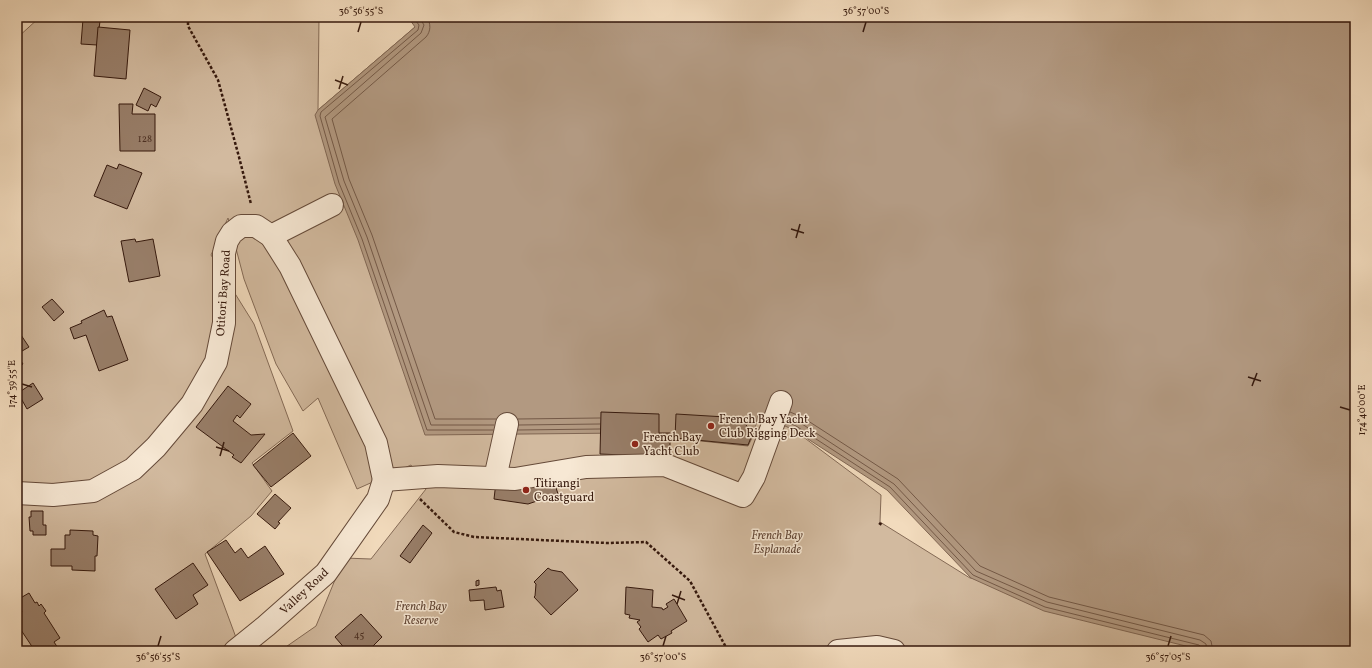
<svg xmlns="http://www.w3.org/2000/svg" width="1372" height="668" viewBox="0 0 1372 668" font-family="Vollkorn,serif">
<style>
.green{fill:#d2ba9f;stroke:#846a56}
.water{fill:#b29981;stroke:#806653}
.lines{fill:none;stroke-linecap:round;stroke-linejoin:round}
.shore{stroke:#745947;stroke-width:1}
.building{fill:#987e69;stroke:#36190d}
.minor-casing{stroke:#654a39;stroke-width:24}
.path{stroke:#36190d;stroke-width:2.5;stroke-dasharray:3 2;stroke-linecap:butt}
.minor{stroke:#f7e8d4;stroke-width:22}
.ticks{fill:none;stroke:#36190d;stroke-width:1.5}
.poi-dot{fill:#8f2418;stroke:#f7e8d4;stroke-width:1.5}
.labels{text-anchor:middle;stroke-width:3;stroke-linejoin:round;paint-order:stroke}
.number-label{font-size:10px;fill:#4e3224}
.street-label{font-size:12px;fill:#36190d;stroke:#f7e8d4}
.poi-label{font-size:12px;fill:#36190d;stroke:#f7e8d4;text-anchor:start}
.park-label{font-size:12px;font-style:italic;fill:#654939;stroke:#f7e8d4}
.neatline{fill:none;stroke:#36190d;stroke-width:1.5}
.ticks-label{font-size:10px;text-anchor:middle;fill:#36190d}
</style>
<rect width="100%" height="100%" fill="#f2dbbd"/>
<filter id="stains"><feTurbulence type="fractalNoise" baseFrequency=".005" numOctaves="4"/><feColorMatrix values="0 0 0 0 .2 0 0 0 0 .09 0 0 0 0 .02 0 0 0 .5 -.17"/></filter>
<radialGradient id="worn" r=".72"><stop offset=".6" stop-color="#630" stop-opacity="0"/><stop offset="1" stop-color="#630" stop-opacity=".3"/></radialGradient>
<!-- green -->
<polygon class="green" points="40,17 319,17 318,110 415,27 794,430 881,495 880,522 970,578 1355,651 280,651 316,626 344,558 371,559 426,489 411,465 357,489 318,398 303,411 276,364 244,279 228,218 211,255 254,324 293,431 252,463 272,491 251,516 205,554 241,651 17,651 17,38"/>
<!-- water -->
<polygon class="water" points="408,17 1355,17 1355,651 1206,651 1044,611 971,578 887,490 794,430 758,414 754,434 748,446 626,433 425,435 358,240 335,184 315,115 318,110 415,27"/>
<g class="lines">
<!-- shore -->
<g class="shore">
<polyline points="413,17 419,25 418,30 321,112 320,116 339,183 362,239 427,430 493,430"/>
<polyline points="419,17 424,25 421,33 325,117 344,181 367,237 431,425 494,425"/>
<path d="M 427,17 C 431,24 431,31 426,37 L 332,119 L 349,179 L 372,235 L 435,419 L 496,419"/>
<polyline points="790,412 802,417 898,479 980,566 1049,597 1204,635 1211,641 1213,651"/>
<polyline points="788,417 799,422 894,484 976,571 1047,602 1200,640 1206,644 1207,651"/>
<polyline points="518,419 600,418"/>
<polyline points="787,422 796,426 890,487 973,575 1045,607 1199,645 1202,648 1202,651"/>
<polyline points="519,425 600,424"/>
<polyline points="518,430 600,429"/>
</g>
</g>
<!-- building -->
<g class="building">
<polygon points="83,19 100,21 97,45 81,44"/>
<polygon points="98,27 130,30 126,79 94,76"/>
<polygon points="144,88 161,97 156,107 151,104 148,111 136,105"/>
<polygon points="119,104 133,104 132,114 155,114 155,151 120,151"/>
<polygon points="119,164 142,173 127,209 94,196 107,165 117,169"/>
<polygon points="135,239 136,242 153,239 160,276 129,282 121,241"/>
<polygon points="52,299 64,312 54,321 42,307"/>
<polygon points="104,310 107,317 112,316 128,360 99,371 86,335 74,339 70,328 82,323 81,321"/>
<polygon points="17,329 29,347 17,354"/>
<polygon points="17,355 23,364 17,368"/>
<polygon points="33,383 43,399 27,409 18,393"/>
<polygon points="228,386 251,404 240,418 237,415 233,421 251,435 265,434 241,463 232,457 234,455 196,427"/>
<polygon points="601,412 659,414 659,433 670,433 670,457 600,454"/>
<polygon points="676,414 742,418 752,435 748,445 675,438"/>
<polygon points="293,433 311,456 271,487 253,465"/>
<polygon points="553,478 558,494 528,504 494,499 496,482"/>
<polygon points="275,494 291,508 278,522 280,523 275,529 257,514"/>
<polygon points="31,511 43,511 43,525 46,525 46,535 33,535 33,531 30,531 29,517 31,517"/>
<polygon points="423,525 432,533 410,563 400,556"/>
<polygon points="70,530 93,531 93,535 98,536 97,556 95,556 95,571 72,570 72,566 51,566 51,549 65,549 65,535 70,535"/>
<polygon points="226,540 235,553 241,548 248,558 265,546 284,574 240,601 207,552"/>
<polygon points="193,563 208,585 193,595 198,604 176,619 155,589"/>
<polygon points="548,568 551,570 562,572 578,590 551,615 534,597 535,596 536,584 534,582"/>
<polygon points="479,580 479,585 476,586 476,581"/>
<polygon points="496,587 497,591 501,590 504,607 485,610 484,600 470,601 469,590"/>
<polygon points="626,587 653,590 652,607 662,608 663,610 668,607 666,604 674,599 687,621 671,631 672,633 661,639 658,635 648,642 639,629 641,627 637,622 640,620 629,618 630,615 625,614"/>
<polygon points="29,593 35,603 37,602 39,606 41,604 46,611 44,613 60,638 54,642 60,651 35,651 17,624 17,615 22,612 17,604 17,600"/>
<polygon points="361,614 382,637 368,651 347,651 335,637"/>
</g>
<g class="lines">
<!-- minor casing -->
<g class="minor-casing">
<g id="minor">
<polyline points="271,236 332,205"/>
<polyline points="495,478 507,424"/>
<polyline points="384,480 438,476 515,479 586,467 665,465 743,496 754,477 781,402"/>
<polyline points="17,493 53,495 93,491 133,469 156,447 192,404 216,362 224,323 224,253 227,241 232,233 241,226 256,226 271,236 290,266 376,443 384,480"/>
<polyline points="235,651 266,626 326,573 378,499 384,480"/>
<polyline points="838,651 877,647 894,651"/>
</g>
</g>
<!-- path -->
<g class="path">
<polyline points="188,17 188,26 218,80 239,157 251,204"/>
<polyline points="420,499 454,532 474,537 607,543 646,542 690,581 728,651"/>
<polyline points="879,523 882,525"/>
</g>
<!-- minor -->
<use href="#minor" class="minor"/>
</g>
<!-- ticks -->
<path class="ticks" d="M 358,32 L 361,22M 863,32 L 866,22M 335,80 L 348,85M 339,89 L 343,76M 791,229 L 804,233M 796,238 L 800,224M 1248,377 L 1261,381M 22,384 L 32,387M 1252,386 L 1257,373M 1340,407 L 1350,410M 216,447 L 229,451M 220,456 L 224,442M 672,595 L 685,600M 677,604 L 681,591M 158,646 L 161,636M 663,646 L 666,636M 1168,646 L 1171,636"/>
<!-- markers -->
<g class="poi-dot">
<circle cx="711" cy="426" r="4"/>
<circle cx="635" cy="444" r="4"/>
<circle cx="526" cy="490" r="4"/>
</g>
<g class="labels">
<!-- number labels -->
<g class="number-label">
<text x="145" y="142">128</text>
<text x="359" y="638">45</text>
</g>
<!-- street labels -->
<g class="street-label">
<text transform="translate(223 293) rotate(-86)" y="4">Otitori Bay Road</text>
<text transform="translate(304 591) rotate(-43)" y="4">Valley Road</text>
</g>
<!-- poi labels -->
<g class="poi-label">
<text x="719" y="423">French Bay Yacht<tspan x="719" dy="14">Club Rigging Deck</tspan></text>
<text x="643" y="441">French Bay<tspan x="643" dy="14">Yacht Club</tspan></text>
<text x="534" y="487">Titirangi<tspan x="534" dy="14">Coastguard</tspan></text>
</g>
<!-- park labels -->
<g class="park-label">
<text x="777" y="539">French Bay<tspan x="777" dy="14">Esplanade</tspan></text>
<text x="421" y="610">French Bay<tspan x="421" dy="14">Reserve</tspan></text>
</g>
</g>
<!-- margin -->
<rect width="1372" height="668" fill="none" stroke="#f2dbbd" stroke-width="44"/>
<rect x="22" y="22" width="1328" height="624" class="neatline"/>
<g class="ticks-label">
<text x="361" y="14">36°56'55"S</text>
<text x="866" y="14">36°57'00"S</text>
<text transform="translate(11 384) rotate(-90)" y="4">174°39'55"E</text>
<text transform="translate(1361 410) rotate(-90)" y="4">174°40'00"E</text>
<text x="158" y="660">36°56'55"S</text>
<text x="663" y="660">36°57'00"S</text>
<text x="1168" y="660">36°57'05"S</text>
</g>
<rect width="100%" height="100%" filter="url(#stains)"/>
<rect width="100%" height="100%" fill="url(#worn)"/>
</svg>
